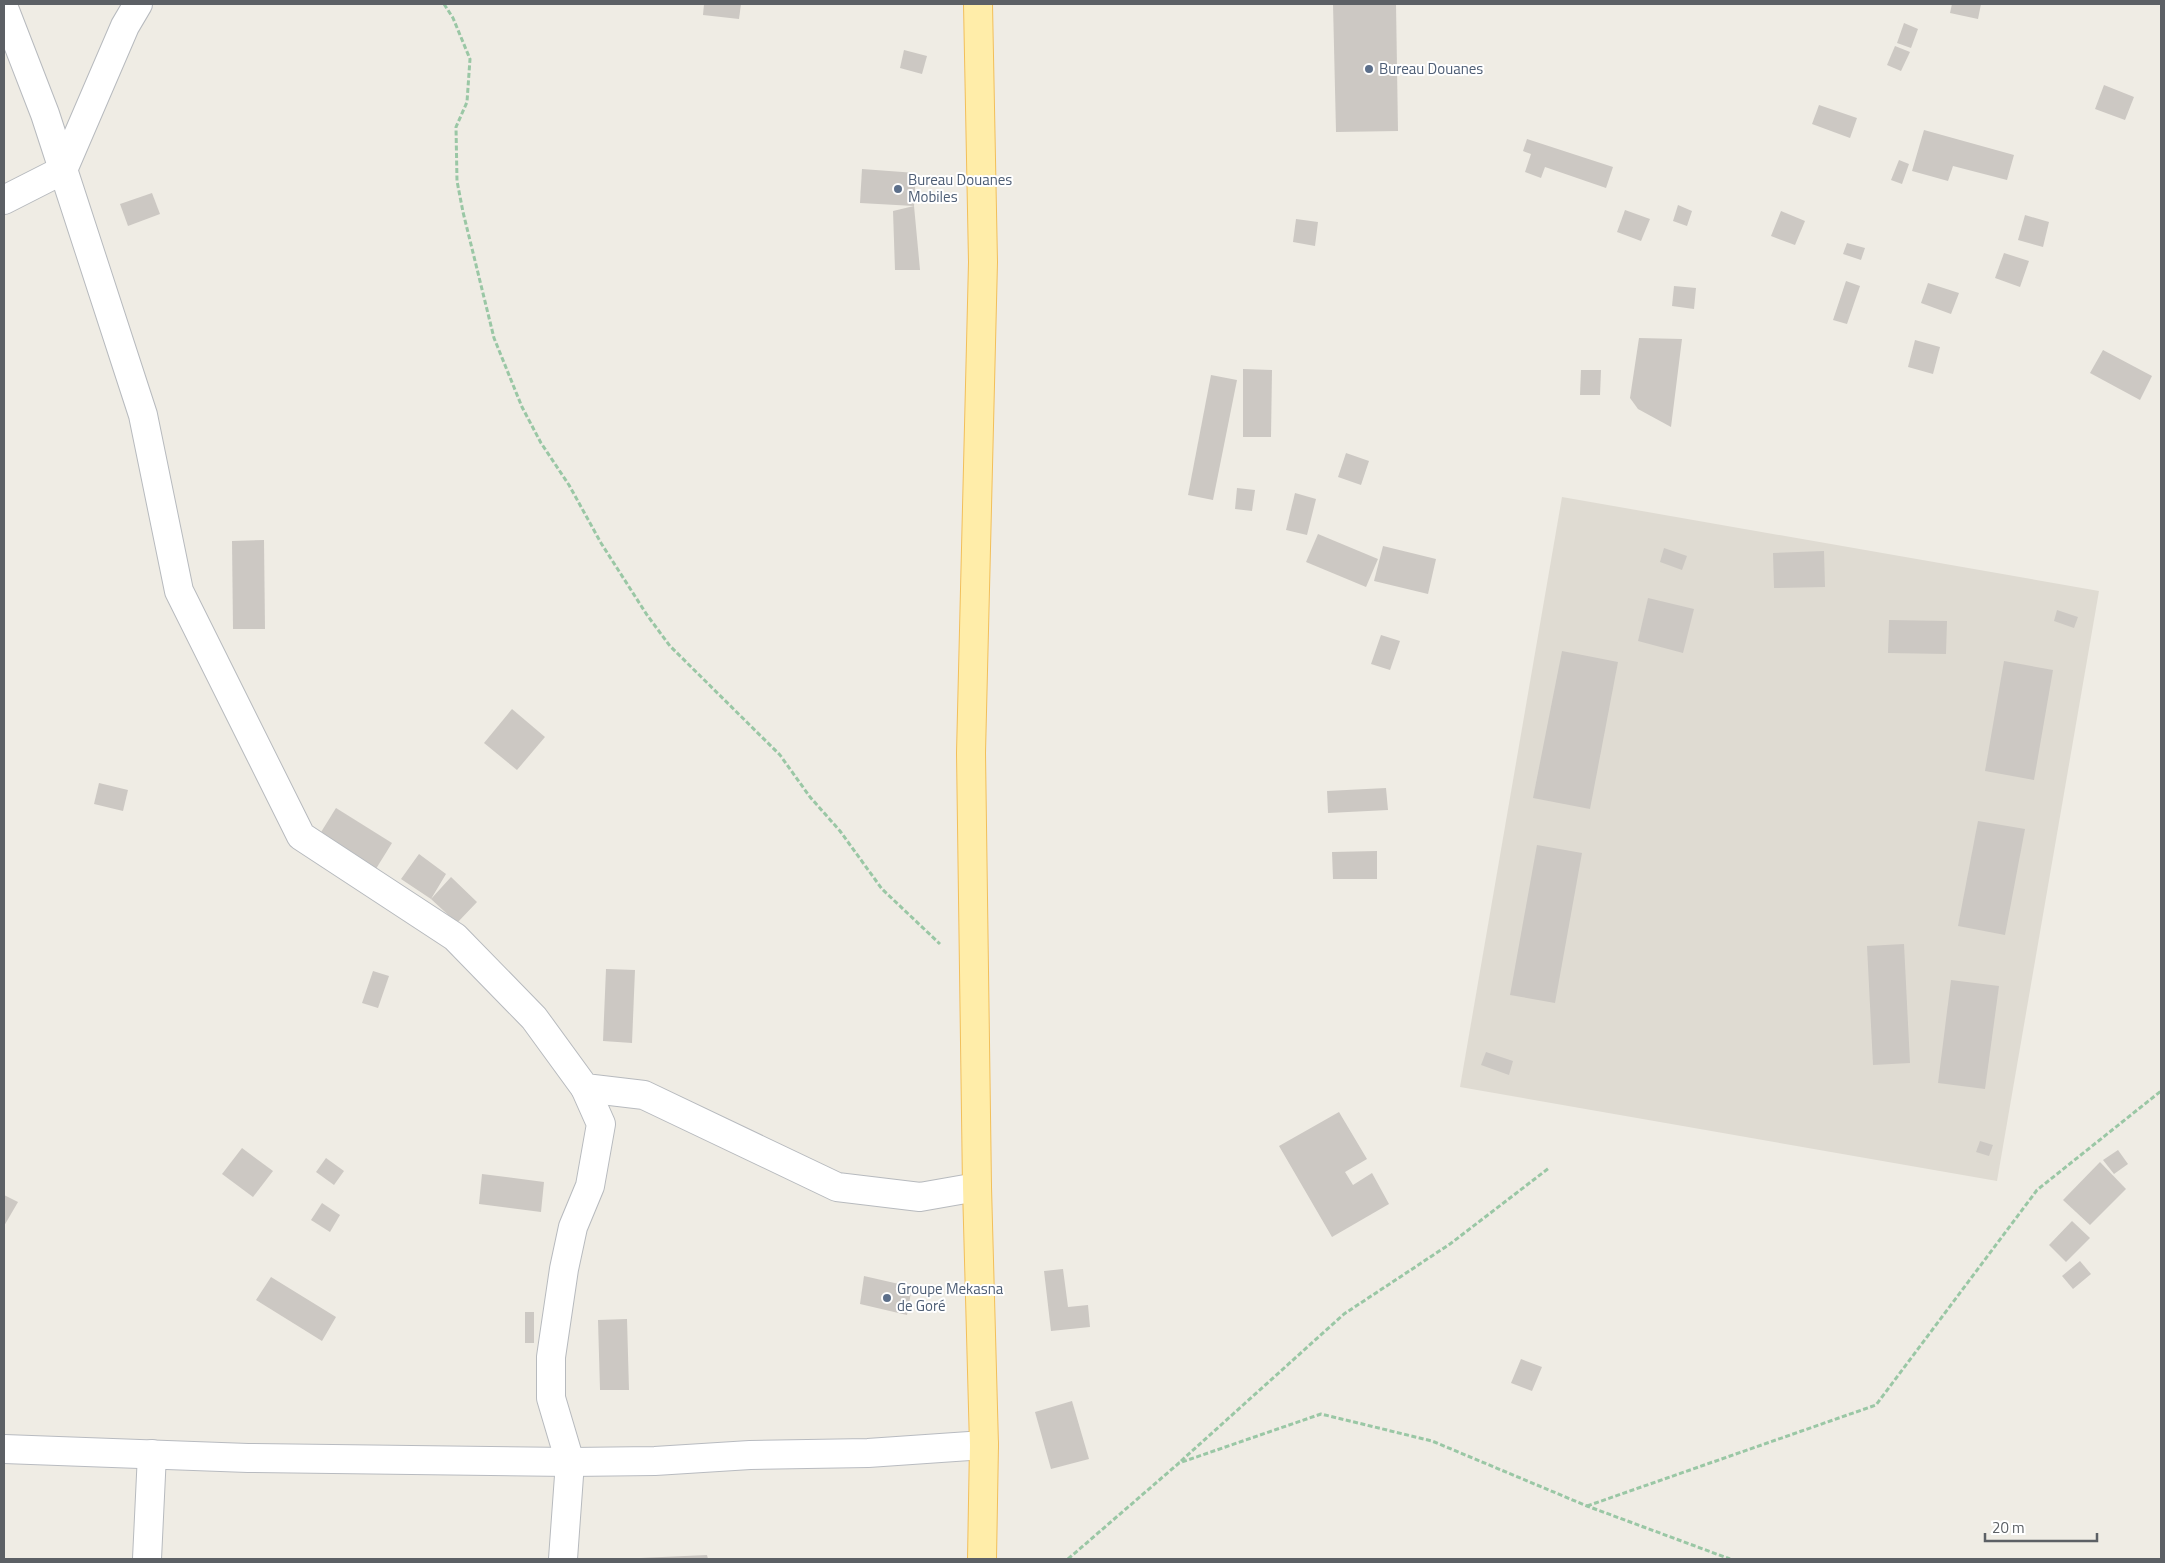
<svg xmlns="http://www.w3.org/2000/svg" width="2165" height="1563" viewBox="0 0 2165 1563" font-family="'Titillium Web',sans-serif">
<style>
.education{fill:#dfdbd2}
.building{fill:#ccc8c3}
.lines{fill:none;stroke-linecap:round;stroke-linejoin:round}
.minor-casing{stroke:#b7babe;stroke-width:30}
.secondary-casing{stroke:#b8bbc0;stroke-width:30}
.primary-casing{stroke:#f2bf5a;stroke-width:30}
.path{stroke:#9ac7a5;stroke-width:3;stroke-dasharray:5 2.5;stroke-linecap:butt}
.minor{stroke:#fff;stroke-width:28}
.secondary{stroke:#fff;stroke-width:28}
.primary{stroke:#ffeda9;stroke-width:28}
.service-dot{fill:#5c6f8a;stroke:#fff;stroke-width:2}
.labels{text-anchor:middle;stroke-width:4;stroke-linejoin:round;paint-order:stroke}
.service-label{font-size:15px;fill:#4e5e75;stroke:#fff;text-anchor:start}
</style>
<rect width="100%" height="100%" fill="#efece4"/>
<!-- education -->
<polygon class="education" points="1562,497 2099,591 1997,1181 1460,1087"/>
<!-- building -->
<g class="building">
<polygon points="704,4 741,4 739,19 703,15"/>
<polygon points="1333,4 1396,4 1398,131 1336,132"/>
<polygon points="1952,4 1981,4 1978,19 1950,13"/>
<polygon points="1904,23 1918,29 1911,48 1897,43"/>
<polygon points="1895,46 1910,52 1901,71 1887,65"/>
<polygon points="904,50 927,56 922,74 900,68"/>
<polygon points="2104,85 2134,97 2125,120 2095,109"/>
<polygon points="1819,105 1857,118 1850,138 1812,124"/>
<polygon points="1924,130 2014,155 2007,180 1953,166 1948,181 1912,171"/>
<polygon points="1527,139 1613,167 1606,188 1545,167 1541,178 1525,172 1531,154 1523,151"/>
<polygon points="1899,160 1909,164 1902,184 1891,180"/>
<polygon points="862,169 916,173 914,206 860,203"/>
<polygon points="152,193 160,214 128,226 120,204"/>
<polygon points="1678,205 1692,211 1687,226 1673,221"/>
<polygon points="914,206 920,270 895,270 893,211"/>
<polygon points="1625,210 1650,219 1641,241 1617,232"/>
<polygon points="1781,211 1805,221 1795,245 1771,236"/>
<polygon points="2025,215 2049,222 2043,247 2018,240"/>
<polygon points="1296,219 1318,222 1315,246 1293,242"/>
<polygon points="1847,243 1865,248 1861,260 1843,254"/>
<polygon points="2004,253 2029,261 2020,287 1995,278"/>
<polygon points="1846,281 1860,286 1847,324 1833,320"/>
<polygon points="1928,283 1959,293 1951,314 1921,303"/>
<polygon points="1674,286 1696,288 1694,309 1672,306"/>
<polygon points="1639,338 1682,339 1671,427 1638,409 1630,398"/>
<polygon points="1915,340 1940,347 1933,374 1908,367"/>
<polygon points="2103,350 2152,376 2140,400 2090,373"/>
<polygon points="1243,369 1272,370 1271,437 1243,437"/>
<polygon points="1581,370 1601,370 1600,395 1580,395"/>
<polygon points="1211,375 1237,380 1213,500 1188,495"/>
<polygon points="1346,453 1369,461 1361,485 1338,477"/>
<polygon points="1237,488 1255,490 1252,511 1235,509"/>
<polygon points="1295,493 1316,499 1307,535 1286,530"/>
<polygon points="1318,534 1378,559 1366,587 1306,562"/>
<polygon points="264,540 265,629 233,629 232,541"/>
<polygon points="1383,546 1436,559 1428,594 1374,581"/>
<polygon points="1664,548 1687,556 1682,570 1660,562"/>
<polygon points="1824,551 1825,587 1774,588 1773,553"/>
<polygon points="1648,598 1694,609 1683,653 1638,641"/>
<polygon points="2057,610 2078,617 2074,628 2054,621"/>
<polygon points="1889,620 1947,621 1946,654 1888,653"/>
<polygon points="1381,635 1400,641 1390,670 1371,664"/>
<polygon points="1562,651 1618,662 1590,809 1533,798"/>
<polygon points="2004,661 2053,670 2034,780 1985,771"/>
<polygon points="512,709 545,737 517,770 484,743"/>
<polygon points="99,783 128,790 123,811 94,804"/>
<polygon points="1386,788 1388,810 1328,813 1327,791"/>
<polygon points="336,808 392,843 374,872 318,837"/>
<polygon points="1978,821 2025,829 2005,935 1958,926"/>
<polygon points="1537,845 1582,853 1555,1003 1510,995"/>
<polygon points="1377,851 1377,879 1333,879 1332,852"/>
<polygon points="419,854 446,874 431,899 451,877 477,902 457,923 431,899 401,879"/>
<polygon points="1904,944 1910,1063 1873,1065 1867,946"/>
<polygon points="606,969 635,970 632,1043 603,1041"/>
<polygon points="373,971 389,976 378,1008 362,1003"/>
<polygon points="1951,980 1999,986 1985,1089 1938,1083"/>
<polygon points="1486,1052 1513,1061 1509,1075 1481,1065"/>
<polygon points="1339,1112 1367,1159 1345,1172 1353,1185 1372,1173 1389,1204 1332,1237 1279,1146"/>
<polygon points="1980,1141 1993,1145 1989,1156 1976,1152"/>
<polygon points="242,1148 273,1171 253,1197 222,1174"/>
<polygon points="2118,1150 2128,1164 2114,1174 2103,1160"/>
<polygon points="326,1158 344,1171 334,1185 316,1172"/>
<polygon points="2100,1162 2126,1189 2090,1225 2063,1200"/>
<polygon points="482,1174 544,1182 541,1212 479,1204"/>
<polygon points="4,1195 18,1202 4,1226"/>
<polygon points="322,1203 340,1215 330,1232 311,1220"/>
<polygon points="2072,1221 2090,1238 2066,1262 2049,1245"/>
<polygon points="2080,1261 2091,1274 2073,1289 2062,1276"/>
<polygon points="1063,1269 1068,1307 1088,1305 1090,1327 1051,1331 1044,1271"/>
<polygon points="864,1276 912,1287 907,1315 860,1304"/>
<polygon points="271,1277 336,1317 322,1341 256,1300"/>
<rect x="525" y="1312" width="9" height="31"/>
<polygon points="627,1319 629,1390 600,1390 598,1320"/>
<polygon points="1521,1359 1542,1367 1532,1391 1511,1383"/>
<polygon points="1072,1401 1089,1459 1051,1469 1035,1412"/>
<polygon points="707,1555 708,1559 640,1559 640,1558"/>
</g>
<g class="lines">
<!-- minor casing -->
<g class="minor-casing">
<g id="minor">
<polyline points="4,8 45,114 143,415 179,591 301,836 455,937 534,1018 585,1088 644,1095 837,1187 920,1197 977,1187"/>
<polyline points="4,200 63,170 125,26 138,4"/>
<polyline points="147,1559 152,1454"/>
<polyline points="563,1559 570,1462 551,1398 551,1357 564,1269 573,1227 590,1186 601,1124 585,1088"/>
</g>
</g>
<!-- secondary casing -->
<g class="secondary-casing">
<polyline id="secondary" points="4,1449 248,1458 570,1462 655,1461 750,1455 868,1453 984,1445"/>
</g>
<!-- primary casing -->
<g class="primary-casing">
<polyline id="primary" points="978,4 983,262 971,753 977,1187 984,1445 982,1559"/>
</g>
<!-- path -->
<g class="path">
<polyline points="444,4 453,18 470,59 467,102 456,127 457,181 463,212 494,338 522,407 541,443 569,485 601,543 647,615 670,646 780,755 810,797 840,831 882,889 940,944"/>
<polyline points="1181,1461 1344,1314 1450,1244 1549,1168"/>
<polyline points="1587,1506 1876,1405 2037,1190 2161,1091"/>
<polyline points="1068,1559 1179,1463 1321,1414 1432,1441 1587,1506 1730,1559"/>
</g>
<!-- minor -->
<use href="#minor" class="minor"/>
<!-- secondary -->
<use href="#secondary" class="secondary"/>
<!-- primary -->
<use href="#primary" class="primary"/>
</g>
<!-- markers -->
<g class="service-dot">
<circle cx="1369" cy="69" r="5"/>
<circle cx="898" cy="189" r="5"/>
<circle cx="887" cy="1298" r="5"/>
</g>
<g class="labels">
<!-- service labels -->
<g class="service-label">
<text x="1379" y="74">Bureau Douanes</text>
<text x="908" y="185">Bureau Douanes<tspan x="908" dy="17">Mobiles</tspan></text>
<text x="897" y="1294">Groupe Mekasna<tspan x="897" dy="17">de Goré</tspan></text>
</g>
</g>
<!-- border -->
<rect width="2165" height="1563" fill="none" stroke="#5c6065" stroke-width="10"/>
<!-- scale -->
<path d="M1985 1533v8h112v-8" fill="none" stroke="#5c6065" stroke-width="2.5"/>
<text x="1992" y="1533" font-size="15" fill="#5c6065" stroke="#ffffff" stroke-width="4" paint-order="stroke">20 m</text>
</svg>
